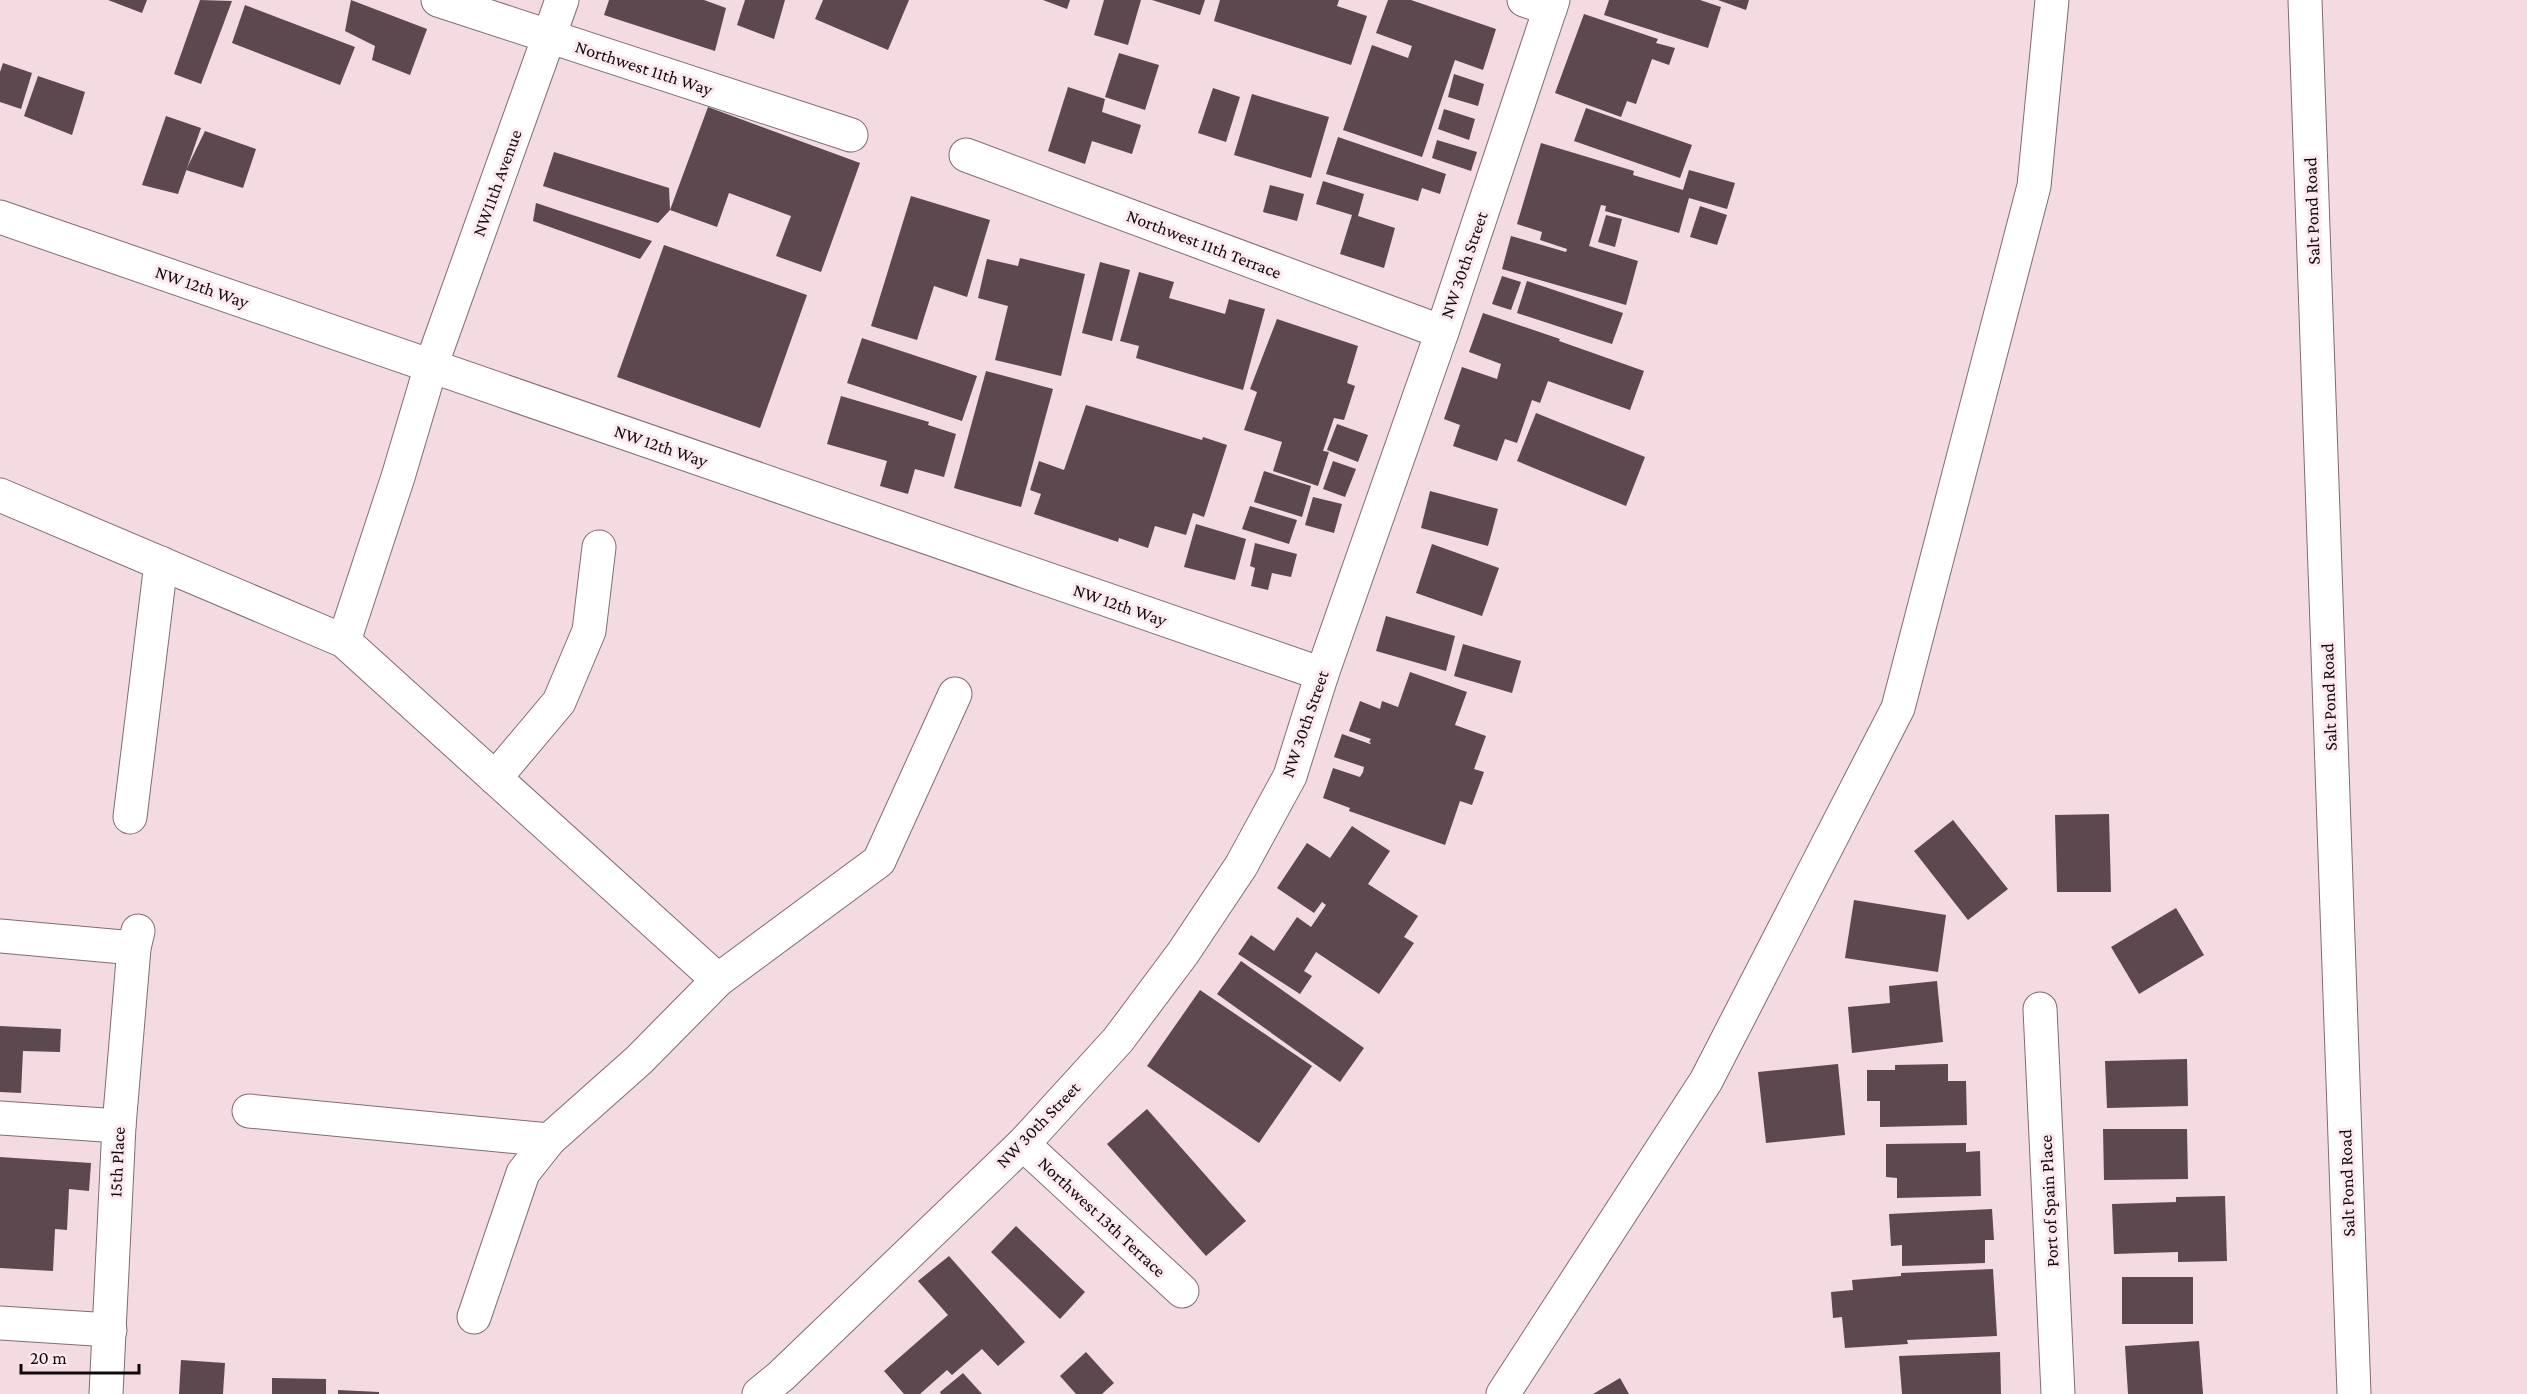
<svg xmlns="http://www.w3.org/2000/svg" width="2527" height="1394" viewBox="0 0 2527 1394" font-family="'Crimson Pro',serif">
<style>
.building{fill:#5c484e}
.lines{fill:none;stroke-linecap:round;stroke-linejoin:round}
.minor-casing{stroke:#816c72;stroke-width:35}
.minor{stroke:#fff;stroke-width:33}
.labels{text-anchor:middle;stroke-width:6;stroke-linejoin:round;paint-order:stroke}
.street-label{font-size:18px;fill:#110a0c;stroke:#fde9ef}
</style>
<rect width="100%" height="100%" fill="#f3dbe1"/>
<!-- building -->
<g class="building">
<polygon points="108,0 147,0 142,13"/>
<polygon points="200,0 232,1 201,84 174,74"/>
<polygon points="351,0 427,29 410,75 372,60 375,46 345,31"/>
<polygon points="609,0 704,0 726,8 715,51 604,15"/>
<polygon points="745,0 785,0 774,39 737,25"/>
<polygon points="823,0 909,0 888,50 815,19"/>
<polygon points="1043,0 1070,0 1067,9"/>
<polygon points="1104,0 1141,0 1128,45 1094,35"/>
<polygon points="1152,0 1205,0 1200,15"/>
<polygon points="1220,0 1339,0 1337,6 1367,16 1351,65 1214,21"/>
<polygon points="1388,0 1411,0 1496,29 1483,70 1455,60 1422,157 1343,130 1372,45 1408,58 1412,46 1376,33"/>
<polygon points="1609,0 1700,0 1721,7 1708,48 1604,15"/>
<polygon points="1718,0 1749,0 1746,10"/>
<polygon points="245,5 355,47 340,85 232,43"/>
<polygon points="1584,14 1658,39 1656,43 1675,48 1669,65 1652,59 1636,104 1627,101 1621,117 1555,93"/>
<polygon points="1119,53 1159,65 1145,110 1105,97"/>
<polygon points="3,63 32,73 21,109 0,102 0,72"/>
<polygon points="1454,74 1484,84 1478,106 1448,97"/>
<polygon points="38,76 85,92 72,135 24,116"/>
<polygon points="1068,87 1105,99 1102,112 1141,125 1132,154 1092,141 1085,164 1048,151"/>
<polygon points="1213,88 1240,97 1226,142 1198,133"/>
<polygon points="1252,94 1329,117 1311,178 1234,155"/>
<polygon points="708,107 860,163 821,272 776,256 791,216 729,193 717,227 670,210"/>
<polygon points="1586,108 1692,145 1680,178 1574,141"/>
<polygon points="1444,109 1475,119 1469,140 1438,129"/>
<polygon points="166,116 201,128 178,194 142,185"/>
<polygon points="205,131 256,149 243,188 186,170"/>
<polygon points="1338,137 1446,174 1440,194 1422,188 1418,201 1326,174"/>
<polygon points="1437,140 1477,152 1471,171 1432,158"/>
<polygon points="1541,143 1634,171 1633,175 1683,190 1689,170 1735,183 1727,209 1689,198 1679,233 1605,211 1606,206 1601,205 1589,246 1638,261 1626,305 1502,269 1511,236 1566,252 1567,249 1540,240 1542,232 1517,224"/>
<polygon points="554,152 669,188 670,210 658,223 543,186"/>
<polygon points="1323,181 1364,194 1358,216 1395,228 1384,268 1340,254 1352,215 1316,204"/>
<polygon points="1270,185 1304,194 1297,221 1263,212"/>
<polygon points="911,196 990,220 967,297 934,286 917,340 871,326"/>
<polygon points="536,203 652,241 640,259 533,221"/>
<polygon points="1700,206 1727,215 1717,245 1690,237"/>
<polygon points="1606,215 1622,219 1615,247 1598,242"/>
<polygon points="664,245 807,295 760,428 617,377"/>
<polygon points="1020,258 1085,274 1061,376 995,360 1008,306 978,298 987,259 1018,266"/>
<polygon points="1100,262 1130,270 1112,341 1082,333"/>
<polygon points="1139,272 1174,282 1169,298 1225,314 1229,299 1265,309 1243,390 1136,358 1139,346 1120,341"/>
<polygon points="1502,276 1521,282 1511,310 1492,304"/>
<polygon points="1527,281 1623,313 1612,344 1517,313"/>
<polygon points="1483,313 1560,339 1559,341 1644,371 1630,410 1548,381 1540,403 1532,400 1517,443 1505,439 1497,461 1453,446 1460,425 1444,419 1462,367 1497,379 1501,364 1469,352"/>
<polygon points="1277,319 1358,346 1347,383 1355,386 1344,420 1334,418 1323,451 1329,452 1318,486 1273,471 1282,442 1244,430 1257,392 1250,389"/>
<polygon points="862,338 977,376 962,421 847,383"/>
<polygon points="986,371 1053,389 1021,507 954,488"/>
<polygon points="841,396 929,422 928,425 956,434 944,477 915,469 908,494 880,486 887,461 827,444"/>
<polygon points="1086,405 1202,440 1203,437 1227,445 1204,517 1193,513 1186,535 1155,526 1148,548 1119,538 1118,542 1034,514 1041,494 1030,490 1039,461 1064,470"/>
<polygon points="1536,413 1645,457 1626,506 1517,461"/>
<polygon points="1337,424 1368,435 1358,462 1327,450"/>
<polygon points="1333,461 1356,469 1345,497 1323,489"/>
<polygon points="1264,471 1311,486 1302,517 1254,502"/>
<polygon points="1430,491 1498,509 1488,546 1421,528"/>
<polygon points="1313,497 1342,504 1334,533 1305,525"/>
<polygon points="1250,506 1297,520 1289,544 1242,529"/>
<polygon points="1196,524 1246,539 1235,580 1184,567"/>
<polygon points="1255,543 1297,554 1291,577 1272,573 1268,590 1251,586 1255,568 1250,566"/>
<polygon points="1432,544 1499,568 1482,616 1416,593"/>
<polygon points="1386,616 1455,636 1446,671 1376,651"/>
<polygon points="1463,644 1521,661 1512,693 1454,676"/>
<polygon points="1410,672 1467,692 1455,725 1486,736 1474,769 1484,772 1472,805 1460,801 1445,845 1349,811 1350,808 1323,798 1333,768 1360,777 1363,772 1364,767 1334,757 1342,734 1370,744 1371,743 1369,742 1371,739 1349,731 1360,701 1380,709 1382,701 1398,707"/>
<polygon points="2109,814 2111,892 2057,892 2055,815"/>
<polygon points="1953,820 2008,889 1968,920 1914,851"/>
<polygon points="1352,826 1390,851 1368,884 1418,916 1404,937 1414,943 1379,994 1316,952 1304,971 1312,976 1300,994 1238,954 1251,935 1274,951 1297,917 1311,927 1326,905 1322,902 1314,913 1277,888 1307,843 1330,858"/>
<polygon points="1854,900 1946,915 1938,972 1845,958"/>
<polygon points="2176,908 2204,955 2139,994 2111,947"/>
<polygon points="1241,961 1364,1048 1340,1082 1217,994"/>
<polygon points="1937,981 1943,1042 1852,1053 1848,1007 1890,1003 1889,986"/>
<polygon points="1200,990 1312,1066 1259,1143 1147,1066"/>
<polygon points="0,1026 61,1029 60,1052 23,1051 21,1093 0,1092"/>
<polygon points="2187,1059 2188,1106 2107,1108 2105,1061"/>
<polygon points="1838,1064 1845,1135 1766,1143 1758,1072"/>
<polygon points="1948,1064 1948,1081 1966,1081 1967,1125 1880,1127 1880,1101 1867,1101 1867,1070 1895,1070 1895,1065"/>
<polygon points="1147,1109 1246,1221 1206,1256 1107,1144"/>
<polygon points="2103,1129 2187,1129 2188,1179 2104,1180"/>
<polygon points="1966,1143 1966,1152 1980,1151 1981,1196 1897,1198 1897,1178 1886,1177 1886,1144"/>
<polygon points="0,1157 91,1163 89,1191 69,1189 67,1230 55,1229 53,1271 0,1268"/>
<polygon points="2225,1196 2227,1261 2178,1262 2178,1252 2114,1254 2112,1204 2176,1202 2176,1197"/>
<polygon points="1992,1209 1994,1240 1985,1240 1985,1263 1902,1266 1902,1245 1891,1246 1889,1214"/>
<polygon points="1016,1226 1085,1292 1060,1319 991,1252"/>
<polygon points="949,1256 1025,1342 998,1366 982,1349 952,1375 947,1370 920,1394 904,1394 884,1371 948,1315 918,1281"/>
<polygon points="1993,1269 1997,1336 1907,1340 1908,1344 1845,1348 1842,1317 1833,1318 1831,1292 1853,1290 1852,1280 1901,1276 1901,1273"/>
<rect x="2122" y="1277" width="71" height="47"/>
<polygon points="2199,1341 2203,1394 2128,1394 2125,1346"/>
<polygon points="1086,1352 1114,1383 1102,1394 1076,1394 1060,1376"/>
<polygon points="2000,1352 2001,1394 1902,1394 1899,1356"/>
<polygon points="181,1360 225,1363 223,1394 179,1394"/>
<polygon points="963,1373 982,1394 941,1394 940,1392"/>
<polygon points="272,1378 326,1379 326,1394 272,1394"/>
<polygon points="1620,1378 1629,1394 1593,1394"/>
<polygon points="338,1390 379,1392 379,1394 338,1394"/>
</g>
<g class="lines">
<!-- minor casing -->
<g class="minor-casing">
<g id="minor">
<polyline points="438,0 851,135"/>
<polyline points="1524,0 1550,9"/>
<polyline points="2305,0 2354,1394"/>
<polyline points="966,155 1442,332"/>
<polyline points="0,217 1322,674"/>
<polyline points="0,495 344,641 718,980"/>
<polyline points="344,641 398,477 431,366 562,0"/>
<polyline points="495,778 559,702 589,631 599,547"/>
<polyline points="130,817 161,563"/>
<polyline points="0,936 134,948"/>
<polyline points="2040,1009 2058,1394"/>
<polyline points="249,1111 549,1140"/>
<polyline points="0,1118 119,1126"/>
<polyline points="1023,1144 1182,1291"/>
<polyline points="474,1317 523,1173 549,1140 639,1060 718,980 879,861 955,694"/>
<polyline points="0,1323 110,1330"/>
<polyline points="106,1394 119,1126 134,948 138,931"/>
<polyline points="759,1394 781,1376 1023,1144 1118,1040 1183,953 1241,866 1290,776 1322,674 1442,332 1553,0"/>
<polyline points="1503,1394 1706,1081 1898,708 2034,186 2052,0"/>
</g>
</g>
<!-- minor -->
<use href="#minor" class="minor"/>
</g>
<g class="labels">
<!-- street labels -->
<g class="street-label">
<text transform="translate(644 68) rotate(18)" y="6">Northwest 11th Way</text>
<text transform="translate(497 183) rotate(-70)" y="6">NW11th Avenue</text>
<text transform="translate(2312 211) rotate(-92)" y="6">Salt Pond Road</text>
<text transform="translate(1204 244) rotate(21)" y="6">Northwest 11th Terrace</text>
<text transform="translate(1464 265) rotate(-71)" y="6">NW 30th Street</text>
<text transform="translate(202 287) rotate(19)" y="6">NW 12th Way</text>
<text transform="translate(661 446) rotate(19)" y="6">NW 12th Way</text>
<text transform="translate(1120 605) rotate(19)" y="6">NW 12th Way</text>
<text transform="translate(2329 697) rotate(-92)" y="6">Salt Pond Road</text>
<text transform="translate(1305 724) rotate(-71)" y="6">NW 30th Street</text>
<text transform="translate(1038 1125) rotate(-46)" y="6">NW 30th Street</text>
<text transform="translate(117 1162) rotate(-87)" y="6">15th Place</text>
<text transform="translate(2347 1183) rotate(-92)" y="6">Salt Pond Road</text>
<text transform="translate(2049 1201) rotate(-93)" y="6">Port of Spain Place</text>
<text transform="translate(1102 1217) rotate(43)" y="6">Northwest 13th Terrace</text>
</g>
</g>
<!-- scale -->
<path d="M21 1364v9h118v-9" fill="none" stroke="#110a0c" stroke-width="3"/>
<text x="30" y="1364" font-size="18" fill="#110a0c" stroke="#fde9ef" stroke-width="4.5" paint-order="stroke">20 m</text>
</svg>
